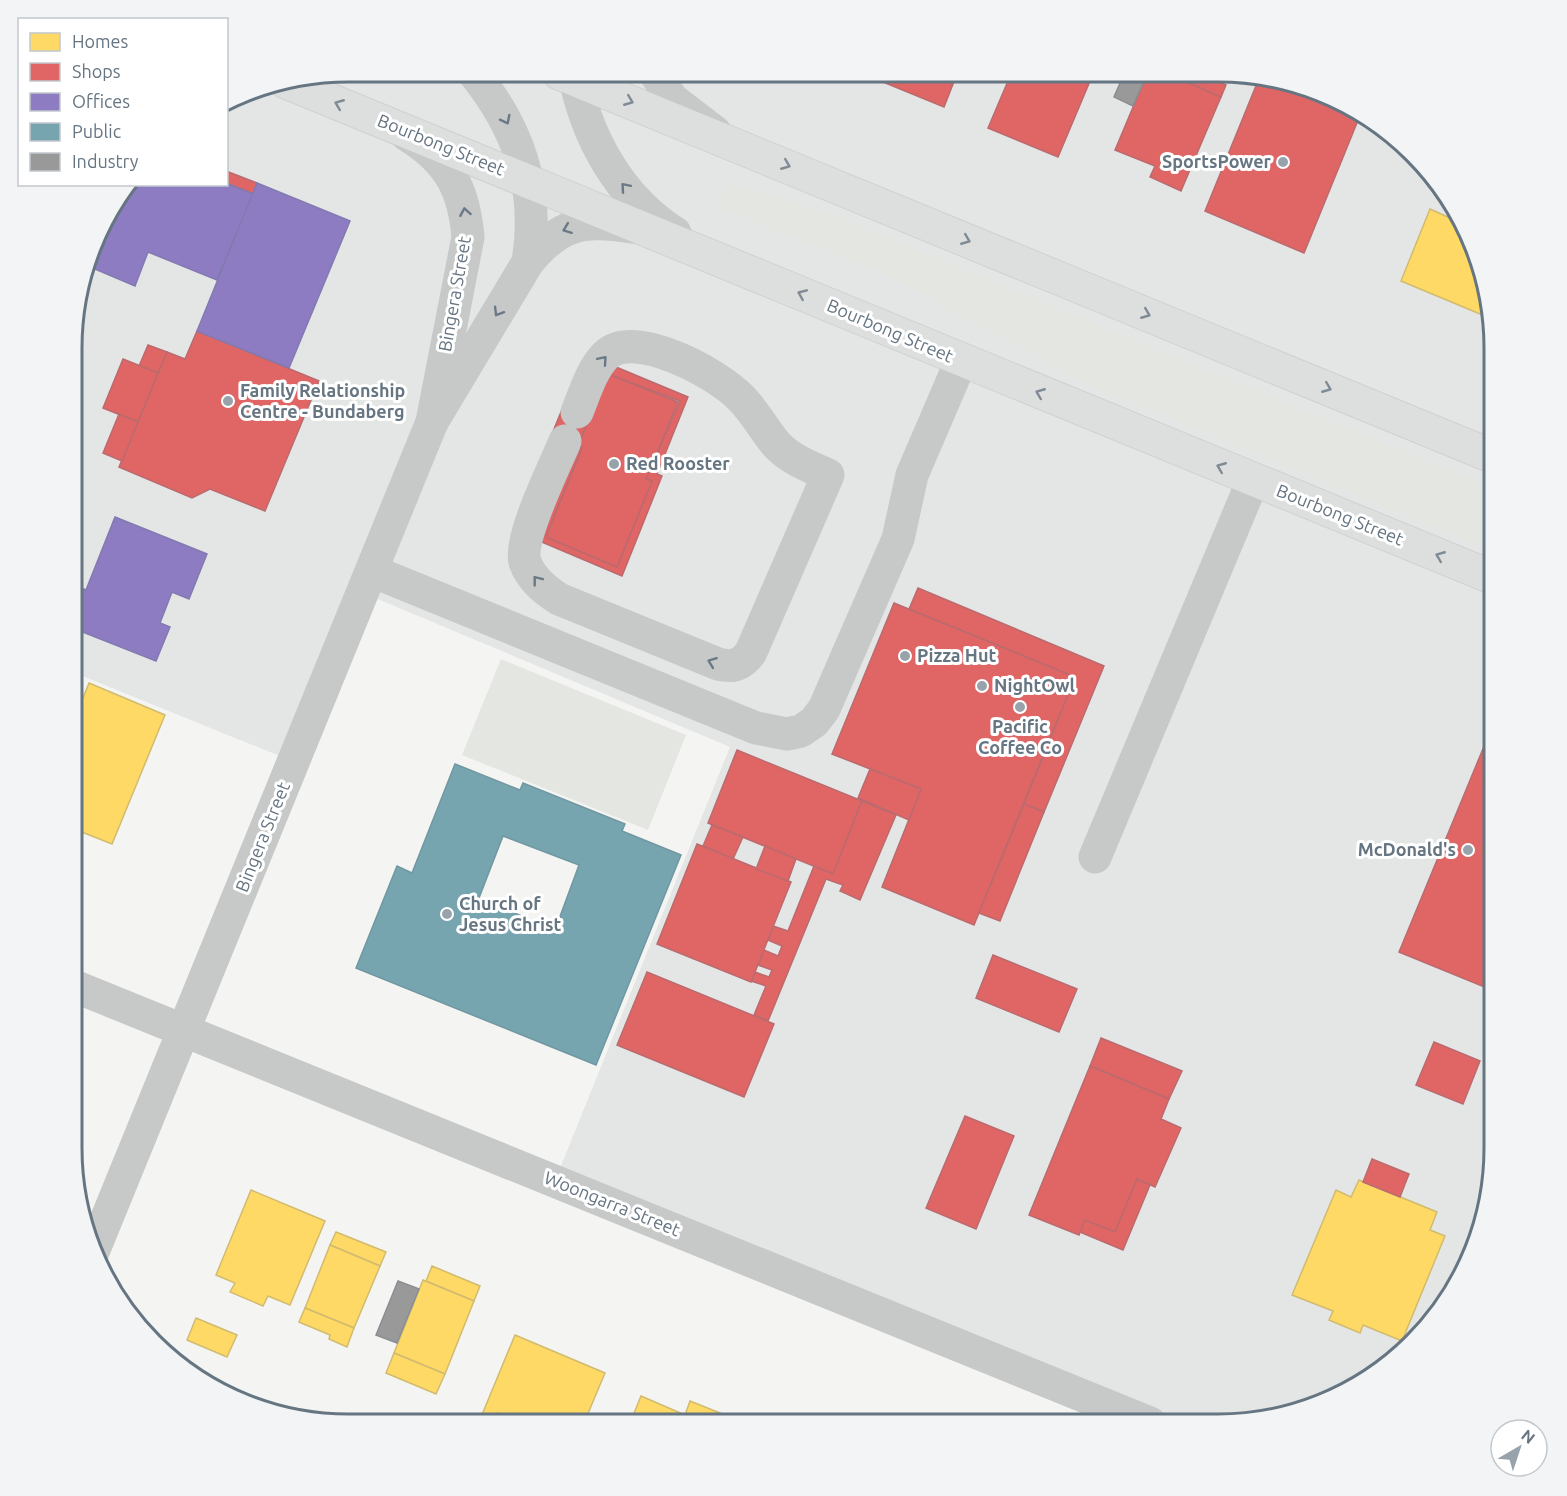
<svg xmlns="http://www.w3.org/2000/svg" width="1567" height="1496" viewBox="0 0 1567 1496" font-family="Ubuntu,sans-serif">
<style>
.built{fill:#e4e6e6}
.green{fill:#e3e6e1}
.homes{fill:#ffd966;stroke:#d1bb6e;stroke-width:1.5}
.shops{fill:#e06666;stroke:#bb6a6e;stroke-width:1.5;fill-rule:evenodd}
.offices{fill:#8e7cc3;stroke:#827ab0;stroke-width:1.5}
.public{fill:#76a5af;stroke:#7197a2;stroke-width:1.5;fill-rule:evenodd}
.industry{fill:#999;stroke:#8a8e92;stroke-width:1.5}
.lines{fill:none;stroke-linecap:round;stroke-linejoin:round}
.major-casing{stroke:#d0d2d1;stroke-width:35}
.minor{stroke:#c7c8c8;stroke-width:33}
.major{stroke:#dddede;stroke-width:33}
.oneway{stroke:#7e8a94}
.oneway2{stroke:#6b7986}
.poi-dot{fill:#98a2aa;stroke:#fff;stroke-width:2}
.labels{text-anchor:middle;stroke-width:6;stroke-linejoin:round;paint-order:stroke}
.street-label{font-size:18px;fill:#667582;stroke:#fff}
.poi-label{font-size:18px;font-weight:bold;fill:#667582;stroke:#fff;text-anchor:start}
.rim{fill:none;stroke:#667582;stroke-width:3}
</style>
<rect width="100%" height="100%" fill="#f4f5f3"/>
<!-- built -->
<polygon class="built" points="349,72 1254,74 1356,109 1438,180 1480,259 1494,331 1494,1165 1466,1270 1387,1367 1324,1403 1236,1423 1130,1423 552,1188 730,747 368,595 297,763 75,673 77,295 109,211 130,185 226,184 227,106 259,87"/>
<!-- green -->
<g class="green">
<polygon points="727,183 826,212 1494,489 1494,552 1092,386 875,270 717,207"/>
<polygon points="501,659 686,735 648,830 462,755"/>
</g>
<!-- homes -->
<g class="homes">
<polygon points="1430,209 1450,218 1454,210 1480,259 1492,319 1401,281"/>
<polygon points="89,683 165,715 112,844 74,829 75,718"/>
<polygon points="1359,1180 1437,1212 1430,1230 1445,1236 1402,1341 1363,1325 1360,1333 1329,1320 1333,1311 1292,1295 1336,1190 1351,1197"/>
<polygon points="251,1190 325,1221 290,1305 268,1296 263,1306 230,1292 235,1283 216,1275"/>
<polygon points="336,1232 386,1252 380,1266 330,1245"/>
<polygon points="330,1245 380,1266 354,1328 305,1308"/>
<polygon points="432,1266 480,1286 474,1301 426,1281"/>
<polygon points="423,1280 474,1301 445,1374 394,1353"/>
<polygon points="305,1308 354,1328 347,1347 329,1339 330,1335 299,1322"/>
<polygon points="196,1318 237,1335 227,1357 187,1340"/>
<polygon points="515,1335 605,1373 584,1423 509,1423 511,1419 497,1413 479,1422"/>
<polygon points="394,1353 445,1374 436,1394 386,1373"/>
<polygon points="641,1396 685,1415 707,1423 630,1423"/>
<polygon points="690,1401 740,1421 739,1423 707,1423 685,1415"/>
<polygon points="497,1413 511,1419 509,1423 478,1423"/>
</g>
<!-- shops -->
<g class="shops">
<polygon points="861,73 957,74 944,107"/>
<polygon points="1011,74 1093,74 1058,157 988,128"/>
<polygon points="1147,74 1169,74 1221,97 1181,191 1150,177 1155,166 1115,150"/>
<polygon points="1169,74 1201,74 1226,85 1221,97"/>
<polygon points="1260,76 1356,109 1361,113 1304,253 1205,211"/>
<polygon points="226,171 257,183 253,194 226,183"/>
<polygon points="197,331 319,381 265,511 210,489 192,498 119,467 167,352 185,359"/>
<polygon points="148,345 167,352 158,373 139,366"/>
<polygon points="123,359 158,373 138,422 103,408"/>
<path d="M 604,362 L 688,397 L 657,474 L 662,476 L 622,576 L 537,540 L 552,434 L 563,407 ZM 608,374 L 680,401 L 646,479 L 652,481 L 617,567 L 546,537 L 582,448 L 578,446 Z"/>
<polygon points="608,374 678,402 646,479 652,481 617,567 546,537 582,448 578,446"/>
<polygon points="119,414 138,422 122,461 103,453"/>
<polygon points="918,588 1104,666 1044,812 1024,804 1073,682 1070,675 909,609"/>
<polygon points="894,603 1070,675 1073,682 974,925 882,887 921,789 832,754"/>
<polygon points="1485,744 1494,748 1494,991 1399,952"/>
<polygon points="737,750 862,801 833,874 708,823"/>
<polygon points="870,769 921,789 909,820 858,798"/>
<polygon points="862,801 896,815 860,900 840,891 843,885 826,879 768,1021 754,1015 766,986 751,981 755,972 769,977 772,970 758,965 764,950 778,956 782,946 768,940 773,926 788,931 814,866 833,874"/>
<polygon points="1024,804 1044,812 1000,921 979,913"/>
<polygon points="712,825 743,837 733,859 703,846"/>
<polygon points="697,844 791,882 751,982 657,944"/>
<polygon points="765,846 796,859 788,881 756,869"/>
<polygon points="993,955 1077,989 1059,1032 976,998"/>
<polygon points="647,972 774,1024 744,1097 617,1045"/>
<polygon points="1101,1038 1182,1071 1169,1099 1090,1066"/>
<polygon points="1434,1042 1480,1061 1463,1104 1416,1085"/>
<polygon points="1090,1066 1169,1099 1161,1119 1181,1128 1155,1187 1137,1179 1115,1232 1085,1220 1079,1235 1029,1215"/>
<polygon points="965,1116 1014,1136 976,1229 926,1208"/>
<polygon points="1372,1159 1409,1174 1400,1197 1363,1182"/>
<polygon points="1137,1179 1150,1185 1123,1250 1080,1232 1085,1220 1115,1232"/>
</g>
<!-- offices -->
<g class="offices">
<polygon points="226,183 253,194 217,280 148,252 135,286 88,266 109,211 130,184"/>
<polygon points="257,183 350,221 289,368 197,331"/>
<polygon points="115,517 207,554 189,599 172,592 160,623 170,627 156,661 75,629 76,586 86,590"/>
</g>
<!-- public -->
<path class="public" d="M 455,764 L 520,790 L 523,783 L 625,824 L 622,831 L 681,855 L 596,1065 L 356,968 L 397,866 L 412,873 ZM 503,836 L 579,865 L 555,930 L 479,898 Z"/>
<!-- industry -->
<g class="industry">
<polygon points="1124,74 1147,74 1133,106 1114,97"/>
<polygon points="398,1281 419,1289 397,1343 376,1335"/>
</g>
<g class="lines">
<!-- major casing -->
<g class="major-casing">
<g id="major">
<polyline points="559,73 1494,457"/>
<polyline points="286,82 1494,578"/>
</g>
</g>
<!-- minor -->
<g class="minor">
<path d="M 473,72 C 519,129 540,189 528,262"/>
<path d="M 574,73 C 586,137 619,197 675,233"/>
<polyline points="655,73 672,99 715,132"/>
<path d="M 407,135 C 449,161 464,189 468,237 L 432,422 L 528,262 C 560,223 584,219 632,227"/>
<path d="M 565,441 C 555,466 518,539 525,562 C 531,579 545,590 559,599 L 718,664 C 733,668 742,665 751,652 L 828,475 C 811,467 791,460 777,445 C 764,430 755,412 741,398 C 718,374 635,328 606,355 C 591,370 585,393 577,412"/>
<polyline points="372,571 756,728 787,734 801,731 814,722 824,709 898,539 912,475 961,361"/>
<polyline points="1095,857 1253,480"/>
<polyline points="74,986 1150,1423"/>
<polyline points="93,1252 432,422"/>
</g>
<!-- major -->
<use href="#major" class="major"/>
</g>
<!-- one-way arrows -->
<defs><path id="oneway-chevron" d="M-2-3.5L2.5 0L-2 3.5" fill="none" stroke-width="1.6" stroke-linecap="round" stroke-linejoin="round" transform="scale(1.5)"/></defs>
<g class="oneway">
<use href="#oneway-chevron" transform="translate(629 101) rotate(22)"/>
<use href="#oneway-chevron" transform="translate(339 104) rotate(-158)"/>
<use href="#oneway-chevron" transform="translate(786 165) rotate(22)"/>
<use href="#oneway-chevron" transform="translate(966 240) rotate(22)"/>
<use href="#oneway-chevron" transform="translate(802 294) rotate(-157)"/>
<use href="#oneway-chevron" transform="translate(1146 314) rotate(22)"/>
<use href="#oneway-chevron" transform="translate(1327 388) rotate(22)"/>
<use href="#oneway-chevron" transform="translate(1040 393) rotate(-158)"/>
<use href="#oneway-chevron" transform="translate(1221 467) rotate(-158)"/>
<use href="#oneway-chevron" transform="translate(1440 556) rotate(-158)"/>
</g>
<g class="oneway2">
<use href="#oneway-chevron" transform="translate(506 120) rotate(63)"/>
<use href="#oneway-chevron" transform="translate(625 187) rotate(-131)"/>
<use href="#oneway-chevron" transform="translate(465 212) rotate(-100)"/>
<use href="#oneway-chevron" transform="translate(567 229) rotate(159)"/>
<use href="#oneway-chevron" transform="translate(498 312) rotate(121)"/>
<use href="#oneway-chevron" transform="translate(603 360) rotate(-49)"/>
<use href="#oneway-chevron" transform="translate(537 580) rotate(-128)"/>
<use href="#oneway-chevron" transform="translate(712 662) rotate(-159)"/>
</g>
<!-- markers -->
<g class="poi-dot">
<circle cx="1283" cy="162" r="6"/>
<circle cx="228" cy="401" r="6"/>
<circle cx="614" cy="464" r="6"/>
<circle cx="905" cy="656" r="6"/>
<circle cx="982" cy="686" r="6"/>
<circle cx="1020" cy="707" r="6"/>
<circle cx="1468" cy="850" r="6"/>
<circle cx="447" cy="914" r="6"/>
</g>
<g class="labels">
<!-- street labels -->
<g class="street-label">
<text transform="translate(441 145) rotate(22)" y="6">Bourbong Street</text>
<text transform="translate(455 294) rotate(-80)" y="6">Bingera Street</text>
<text transform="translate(890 331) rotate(23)" y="6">Bourbong Street</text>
<text transform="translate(1340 515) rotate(22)" y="6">Bourbong Street</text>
<text transform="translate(263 837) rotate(-68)" y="6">Bingera Street</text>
<text transform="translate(612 1204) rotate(22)" y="6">Woongarra Street</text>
</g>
<!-- poi labels -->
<g class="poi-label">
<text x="1271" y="168" text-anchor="end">SportsPower</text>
<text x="240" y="397">Family Relationship<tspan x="240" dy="21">Centre - Bundaberg</tspan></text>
<text x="626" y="470">Red Rooster</text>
<text x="917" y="662">Pizza Hut</text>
<text x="994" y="692">NightOwl</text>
<text x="1020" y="733" text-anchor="middle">Pacific<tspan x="1020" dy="21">Coffee Co</tspan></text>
<text x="1456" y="856" text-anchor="end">McDonald's</text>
<text x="459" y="910">Church of<tspan x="459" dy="21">Jesus Christ</tspan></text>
</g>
</g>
<!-- crop -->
<path d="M0 0H1567V1496H0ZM348 82H1218A266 266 0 0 1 1484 348V1148A266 266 0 0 1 1218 1414H348A266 266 0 0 1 82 1148V348A266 266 0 0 1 348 82Z" fill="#f3f4f5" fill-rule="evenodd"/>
<path class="rim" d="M348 82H1218A266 266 0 0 1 1484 348V1148A266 266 0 0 1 1218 1414H348A266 266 0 0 1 82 1148V348A266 266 0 0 1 348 82Z"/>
<!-- legend -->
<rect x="18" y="18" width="210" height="168" fill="#ffffff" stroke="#c2c8cd" stroke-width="1.5"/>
<rect x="30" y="33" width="30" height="18" fill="#ffd966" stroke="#c2c8cd" stroke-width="1.5"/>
<text x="72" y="48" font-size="18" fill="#667582">Homes</text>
<rect x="30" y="63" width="30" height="18" fill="#e06666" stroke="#c2c8cd" stroke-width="1.5"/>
<text x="72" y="78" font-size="18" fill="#667582">Shops</text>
<rect x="30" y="93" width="30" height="18" fill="#8e7cc3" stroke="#c2c8cd" stroke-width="1.5"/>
<text x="72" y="108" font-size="18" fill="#667582">Offices</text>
<rect x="30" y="123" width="30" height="18" fill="#76a5af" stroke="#c2c8cd" stroke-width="1.5"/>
<text x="72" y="138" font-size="18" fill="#667582">Public</text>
<rect x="30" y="153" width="30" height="18" fill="#999999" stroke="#c2c8cd" stroke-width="1.5"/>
<text x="72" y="168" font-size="18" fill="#667582">Industry</text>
<!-- north arrow -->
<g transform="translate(1519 1448) rotate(39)"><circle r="28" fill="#ffffff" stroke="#c2c8cd" stroke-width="1.5"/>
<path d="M0-4.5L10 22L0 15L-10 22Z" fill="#98a2aa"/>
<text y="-9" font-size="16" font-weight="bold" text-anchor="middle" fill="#667582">N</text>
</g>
</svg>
